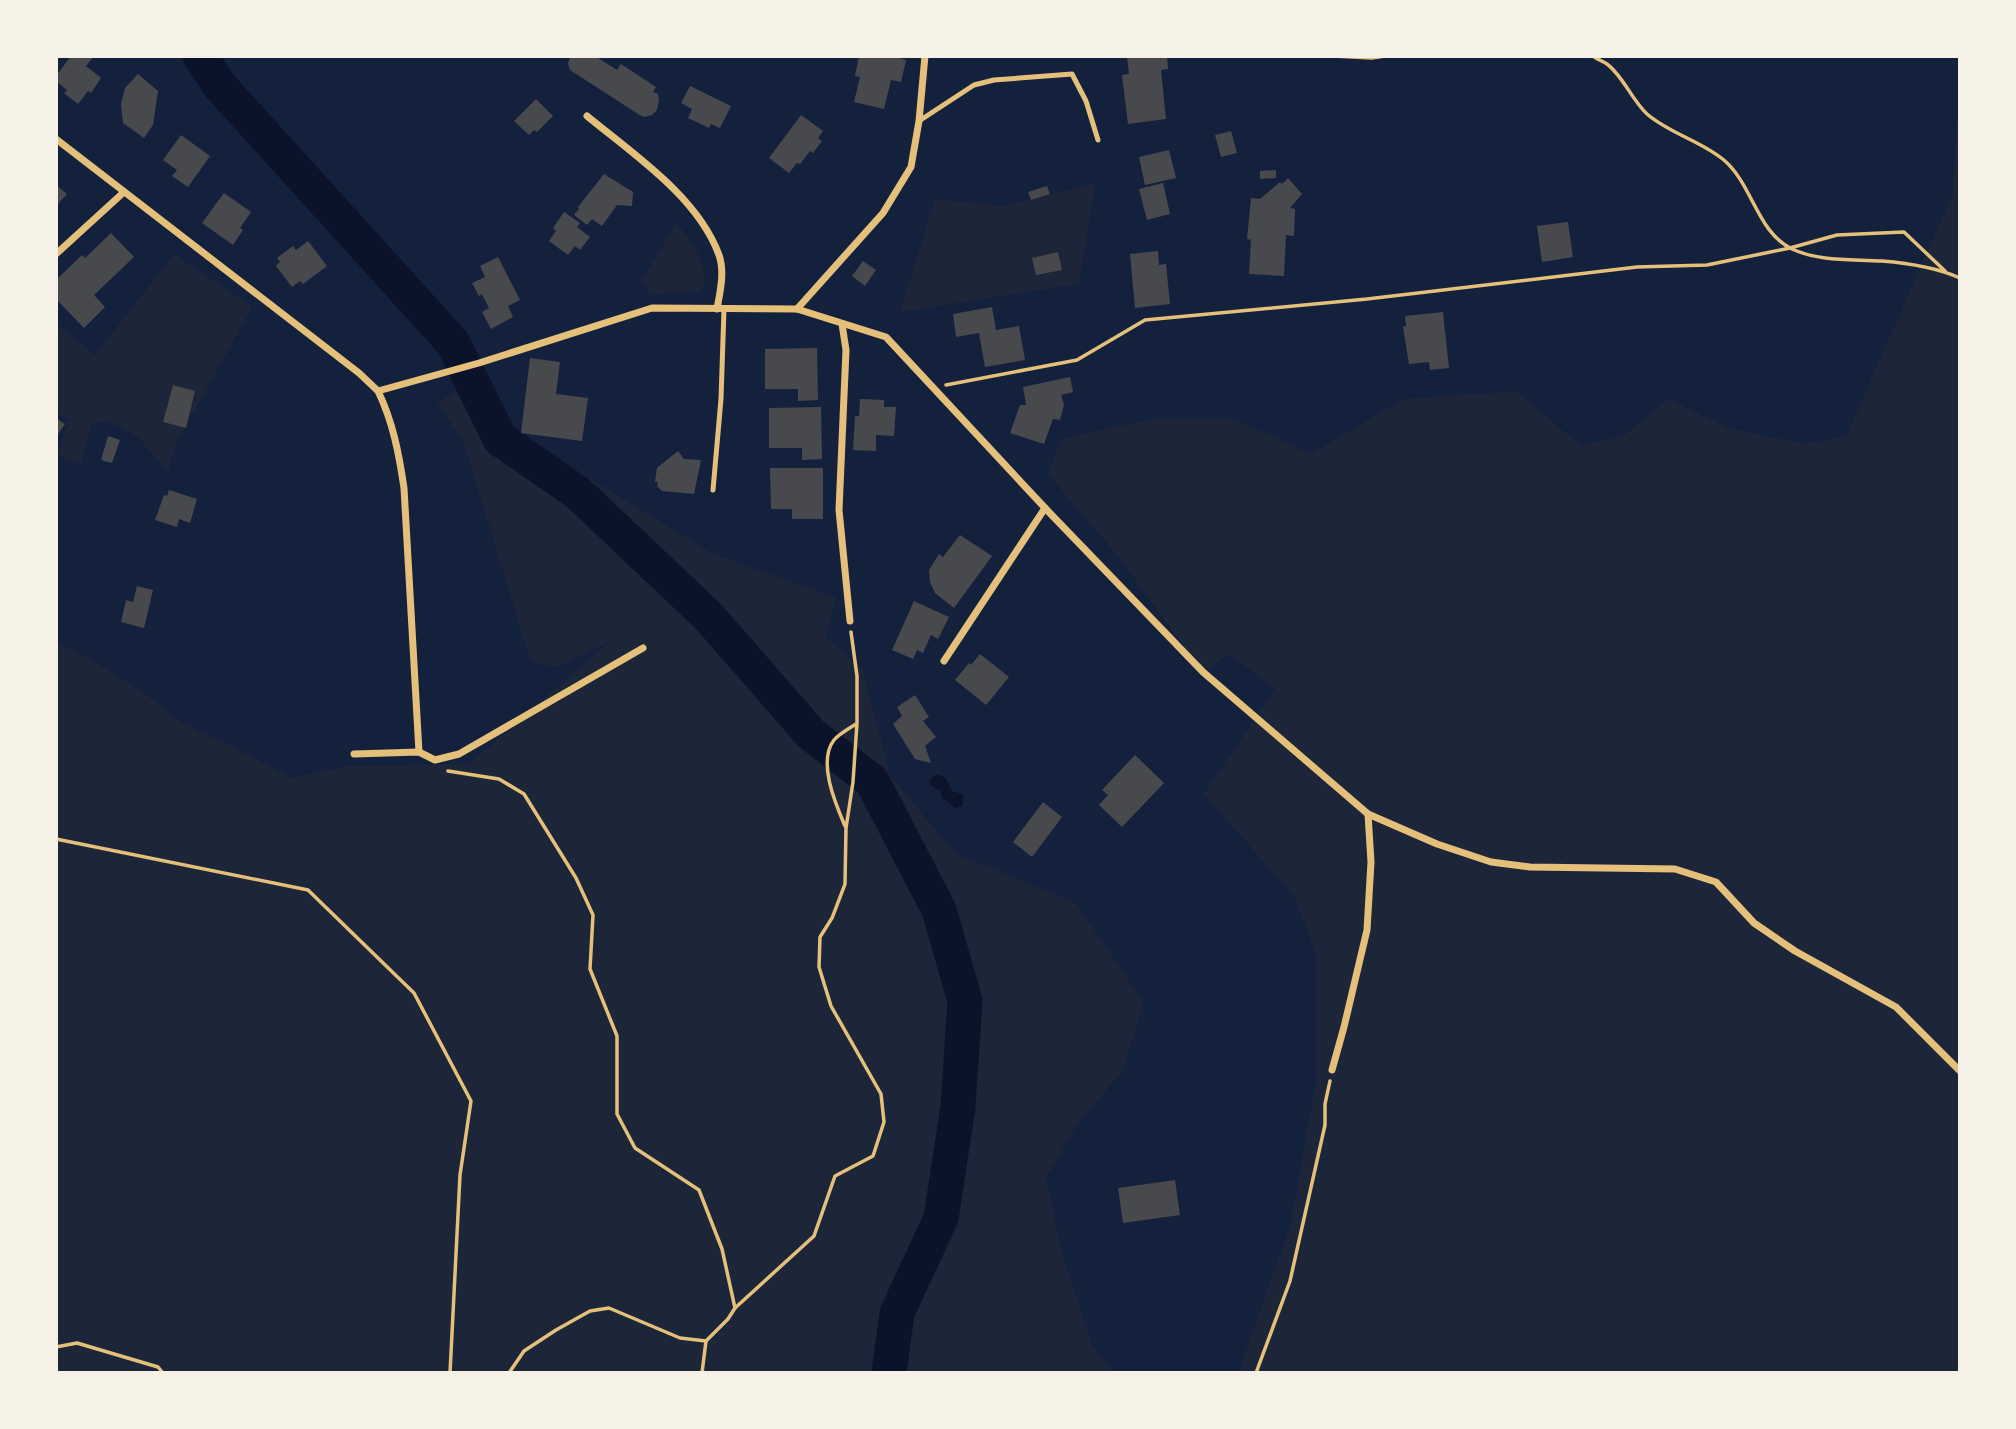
<svg xmlns="http://www.w3.org/2000/svg" width="2016" height="1429" viewBox="0 0 2016 1429" font-family="'Source Serif 4',serif">
<style>
.green{fill:#1d2539}
.water{fill:#0b132b}
.lines{fill:none;stroke-linecap:round;stroke-linejoin:round}
.river{stroke:#0b132b;stroke-width:35}
.building{fill:#48494c}
.path{stroke:#e5c07b;stroke-width:3.5}
.service{stroke:#e5c07b;stroke-width:5}
.minor{stroke:#e5c07b;stroke-width:7}
</style>
<rect width="100%" height="100%" fill="#14213d"/>
<!-- green -->
<g class="green">
<polygon points="1960,78 1960,1373 1238,1373 1290,1226 1316,1081 1316,953 1294,896 1204,794 1275,689 1229,654 1203,672 1118,556 1048,474 1061,439 1151,419 1234,419 1311,454 1403,399 1516,391 1581,446 1623,436 1669,399 1728,428 1804,444 1846,436 1952,196"/>
<polygon points="1095,184 1079,284 900,312 935,199 1004,206"/>
<path d="M 676,223 C 693,241 705,260 705,284 L 700,291 L 650,294 L 642,280 Z"/>
<polygon points="174,254 252,307 174,448 168,472 138,437 107,420 91,425 82,464 57,455 69,420 56,413 56,323 95,355"/>
<polygon points="481,379 502,429 560,460 711,553 836,598 825,636 863,669 890,775 955,853 1076,903 1144,1003 1122,1072 1078,1123 1046,1178 1062,1254 1092,1345 1115,1373 56,1373 56,641 93,660 148,696 182,723 232,746 291,778 348,766 469,764 612,640 559,667 532,663 522,634 464,443 437,402"/>
</g>
<!-- water -->
<path class="water" d="M 935,775 C 946,774 948,782 952,791 L 962,794 L 964,796 L 962,806 L 956,808 C 950,806 948,800 942,798 L 941,791 L 931,786 L 929,781 Z"/>
<g class="lines">
<!-- river -->
<polyline class="river" points="200,56 220,86 453,343 500,439 578,493 709,617 811,734 872,781 939,910 965,1001 958,1107 941,1218 897,1313 889,1373"/>
</g>
<!-- building -->
<g class="building">
<polygon points="71,56 75,58 76,56 94,56 86,66 101,78 91,93 88,91 78,104 64,93 67,90 56,81 56,76"/>
<polygon points="571,56 595,56 617,70 621,64 656,87 653,92 658,94 659,100 657,110 652,115 644,117 638,114 570,70 568,63"/>
<polygon points="859,56 900,56 899,58 906,60 901,82 891,80 884,109 854,102 860,77 855,76"/>
<polygon points="1127,56 1167,56 1168,69 1161,70 1166,119 1128,124 1122,75 1129,74"/>
<polygon points="138,74 158,91 153,125 144,138 123,123 121,104 125,88"/>
<polygon points="690,86 731,106 720,128 711,124 709,128 688,118 692,109 681,103"/>
<polygon points="536,99 553,116 537,132 534,130 529,135 514,121"/>
<polygon points="801,115 823,131 818,138 822,141 813,153 810,151 800,164 797,163 789,173 769,158"/>
<polygon points="1231,131 1237,153 1221,157 1215,135"/>
<polygon points="181,135 210,156 188,187 172,176 177,170 163,160"/>
<polygon points="1169,150 1176,178 1145,185 1139,157"/>
<polygon points="1276,170 1276,178 1260,179 1260,171"/>
<polygon points="604,174 633,192 632,206 617,205 602,226 592,219 587,225 574,215 579,209 578,207"/>
<polygon points="1288,178 1302,194 1290,208 1295,209 1294,236 1286,235 1284,276 1249,274 1251,240 1247,239 1251,198 1260,199 1280,182 1282,184"/>
<polygon points="1163,183 1170,214 1147,220 1139,189"/>
<polygon points="56,185 67,194 56,206"/>
<polygon points="1047,186 1050,194 1031,200 1028,192"/>
<polygon points="224,193 251,212 240,228 243,230 233,245 202,223"/>
<polygon points="564,212 580,223 577,227 590,237 580,250 575,246 568,255 549,241 556,231 553,228"/>
<polygon points="1568,222 1573,257 1542,262 1537,226"/>
<polygon points="111,233 134,257 94,295 105,307 84,328 56,299 56,280 82,255 85,258"/>
<polygon points="308,241 327,266 303,284 300,281 292,287 276,266 280,262 277,258 293,246 296,250"/>
<polygon points="1158,251 1159,265 1166,264 1170,304 1135,308 1130,254"/>
<polygon points="1058,252 1062,270 1036,275 1032,258"/>
<polygon points="498,257 520,300 508,306 513,317 491,329 482,312 489,308 482,294 479,296 472,283 485,277 480,266"/>
<polygon points="863,261 876,270 865,286 852,276"/>
<polygon points="992,307 996,330 1019,326 1025,360 985,367 979,333 956,337 953,314"/>
<polygon points="1443,312 1449,368 1430,370 1429,362 1409,364 1403,327 1406,326 1405,316"/>
<polygon points="817,348 818,400 798,401 798,389 765,389 765,349"/>
<polygon points="530,358 560,362 556,394 588,398 582,441 521,433"/>
<polygon points="1070,377 1073,392 1061,395 1064,405 1060,420 1053,419 1044,444 1010,433 1020,405 1026,405 1023,387"/>
<polygon points="173,385 195,391 186,428 163,422"/>
<polygon points="860,399 884,400 884,407 896,407 894,436 876,435 876,451 853,450 855,416 859,416"/>
<polygon points="821,407 822,459 802,460 802,448 769,448 769,408"/>
<polygon points="56,418 65,424 56,437"/>
<polygon points="108,436 120,440 112,463 101,460"/>
<polygon points="678,451 684,459 701,460 694,494 662,491 657,486 658,482 655,482 657,468"/>
<polygon points="770,468 823,468 823,519 792,519 792,509 771,509"/>
<polygon points="169,490 197,499 190,523 179,519 177,527 155,520 164,495 167,496"/>
<polygon points="960,535 992,556 954,608 935,593 930,582 929,570 939,554 943,557"/>
<polygon points="137,586 153,590 144,628 121,622 126,600 133,602"/>
<polygon points="914,601 949,617 938,639 931,635 923,653 917,650 913,659 892,650"/>
<polygon points="980,654 1009,677 986,705 955,680 969,663 971,665"/>
<polygon points="915,695 929,717 923,721 936,737 925,746 931,763 915,759 893,724 902,716 897,707"/>
<polygon points="1135,755 1164,783 1122,827 1099,805 1108,795 1102,790"/>
<polygon points="1043,802 1062,817 1032,857 1013,842"/>
<polygon points="1175,1180 1180,1215 1123,1223 1118,1188"/>
</g>
<g class="lines">
<!-- path -->
<g class="path">
<polyline points="1333,56 1372,58 1385,56"/>
<path d="M 1593,56 C 1597,59 1602,61 1607,64 C 1623,76 1632,100 1647,114 C 1670,134 1702,141 1725,161 C 1753,186 1757,232 1792,249 C 1820,262 1852,259 1882,261 C 1908,263 1935,267 1960,278"/>
<polyline points="946,385 1077,360 1145,320 1367,299 1637,267 1707,265 1790,248 1837,235 1904,232 1945,271"/>
<polyline points="448,771 499,779 524,794 576,878 593,915 590,969 617,1036 617,1114 635,1148 699,1190 722,1249 735,1308"/>
<path d="M 845,826 C 836,805 817,762 834,740 C 839,734 850,728 856,724"/>
<polyline points="56,839 308,890 414,993 471,1101 460,1175 450,1373"/>
<polyline points="56,1347 77,1343 158,1367 163,1373"/>
<polyline points="509,1373 524,1351 556,1330 590,1311 609,1308 680,1338 706,1341 728,1319 735,1308 814,1236 835,1176 873,1156 884,1122 881,1094 831,1006 819,967 820,937 832,918 845,884 846,828 853,782 857,723 857,676 851,632"/>
<polyline points="702,1373 706,1341"/>
<polyline points="1256,1373 1290,1281 1325,1125 1325,1104 1330,1081"/>
</g>
<!-- service -->
<g class="service">
<polyline points="919,121 974,85 994,80 1072,74 1086,101 1098,140"/>
<polyline points="713,490 721,399 724,309"/>
</g>
<!-- minor -->
<g class="minor">
<path d="M 587,116 C 633,154 698,197 719,255 C 725,272 720,292 717,309"/>
<polyline points="56,139 359,373 378,391 479,363 652,308 797,309 886,337 1045,508 1203,672 1368,814 1437,844 1491,862 1530,867 1675,869 1716,882 1754,923 1795,951 1896,1007 1960,1071"/>
<polyline points="56,254 124,192"/>
<polyline points="797,309 883,213 911,167 919,121 925,56"/>
<polyline points="842,324 846,350 839,510 850,621"/>
<path d="M 378,391 C 393,422 399,454 404,488 L 419,752"/>
<polyline points="944,661 1045,508"/>
<polyline points="354,754 419,752 435,760 459,754 643,648"/>
<polyline points="1332,1070 1344,1027 1367,930 1371,862 1368,814"/>
</g>
</g>
<!-- border -->
<rect width="2016" height="1429" fill="none" stroke="#f6f1e7" stroke-width="116"/>
</svg>
